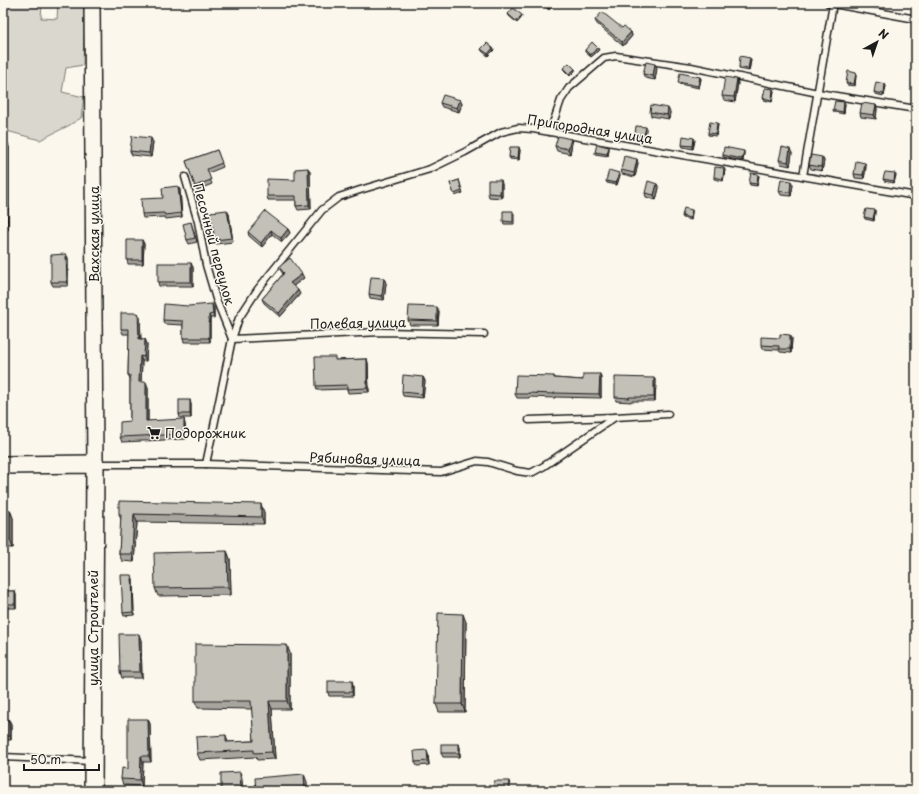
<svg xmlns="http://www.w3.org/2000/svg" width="919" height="794" viewBox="0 0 919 794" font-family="'Playpen Sans',sans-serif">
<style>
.green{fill:#dad7ce;stroke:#7b7a75}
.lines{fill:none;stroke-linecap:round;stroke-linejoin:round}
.service-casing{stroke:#1c1c1c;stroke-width:9}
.tertiary-casing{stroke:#1c1c1c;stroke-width:18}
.secondary-casing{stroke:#1c1c1c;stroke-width:20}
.service{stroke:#fbf7ec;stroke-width:6}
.tertiary{stroke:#fbf7ec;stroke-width:15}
.secondary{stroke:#fbf7ec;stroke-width:17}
.wall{fill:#a8a59e;stroke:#1c1c1c}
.shaded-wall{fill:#888681;stroke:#1c1c1c}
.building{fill:#c3c0b8;stroke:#1c1c1c}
.labels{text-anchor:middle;stroke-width:3;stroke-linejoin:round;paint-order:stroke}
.street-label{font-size:13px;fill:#1c1c1c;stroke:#fbf7ec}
.poi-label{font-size:13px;fill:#1c1c1c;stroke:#fbf7ec;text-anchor:start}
</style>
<rect width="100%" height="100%" fill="#fbf7ec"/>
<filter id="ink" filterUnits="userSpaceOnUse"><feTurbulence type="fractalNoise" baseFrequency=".025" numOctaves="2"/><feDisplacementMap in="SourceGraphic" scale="8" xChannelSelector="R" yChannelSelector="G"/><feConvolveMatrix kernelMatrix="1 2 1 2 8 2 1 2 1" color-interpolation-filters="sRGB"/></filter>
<g filter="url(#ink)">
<!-- green -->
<polygon class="green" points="3,3 42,3 41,18 57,19 58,3 85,3 83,65 66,68 62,92 84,97 81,118 68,126 40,140 3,130"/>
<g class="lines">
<!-- service casing -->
<g class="service-casing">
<g id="service">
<polyline points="828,3 916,19"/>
<polyline points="550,132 561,100 569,88 604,58 616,56 691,67 818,93 916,109"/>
<polyline points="803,176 833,4"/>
<polyline points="185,177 198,222 206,265 216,299 232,339 381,332 484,334"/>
<polyline points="529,420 615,417 668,414"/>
<polyline points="97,464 206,464 441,472 477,461 488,462 517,471 531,473 544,466 615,417"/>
<polyline points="206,464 232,339 239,318 258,289 322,210 339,197 360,190 430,169 465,152 501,132 518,128 533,129 916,196"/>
<polyline points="3,757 92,761"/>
</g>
</g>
<!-- tertiary casing -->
<g class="tertiary-casing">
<polyline id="tertiary" points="92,3 95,464"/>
</g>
<!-- secondary casing -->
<g class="secondary-casing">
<polyline id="secondary" points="3,465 95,464 93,791"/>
</g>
<!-- service -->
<use href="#service" class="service"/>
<!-- tertiary -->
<use href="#tertiary" class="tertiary"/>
<!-- secondary -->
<use href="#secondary" class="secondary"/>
</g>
<!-- wall -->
<g class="wall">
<polygon points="542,3 555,3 549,10 543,5"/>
<polygon points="508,14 522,17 517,23 509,16"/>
<polygon points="595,20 631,32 632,36 623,46 597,24"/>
<polygon points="481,49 494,50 488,56 482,51"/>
<polygon points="585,50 599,50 591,57 585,52"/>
<polygon points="751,60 749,71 739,69 739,67"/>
<polygon points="563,68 575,69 575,71 570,76 564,70"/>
<polygon points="657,68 655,80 645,78 643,74"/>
<polygon points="856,75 855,86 847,85 846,83"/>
<polygon points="700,77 701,79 699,88 679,84 678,82"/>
<polygon points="738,83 735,102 724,100 722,96"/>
<polygon points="886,86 884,96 875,94 874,92"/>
<polygon points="774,91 772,102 764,100 763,98"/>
<polygon points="460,100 462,104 459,112 442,107 440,103"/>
<polygon points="844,102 845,104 844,114 834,112 833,110"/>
<polygon points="876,105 877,109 876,119 861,117 860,113"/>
<polygon points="650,112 670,112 669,119 651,116"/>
<polygon points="717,123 718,125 716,136 708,135 708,133"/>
<polygon points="646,129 645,138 636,136 635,134"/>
<polygon points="571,139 572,143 570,154 557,151 555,146"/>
<polygon points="695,140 693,149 683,147 682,145"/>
<polygon points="153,142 151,157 132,155 130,151"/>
<polygon points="3,143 9,147 9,208 8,208 8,230 3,230"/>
<polygon points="609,149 608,156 595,154 595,152"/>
<polygon points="217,150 223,167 208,173 212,184 197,190 186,161"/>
<polygon points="520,150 519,160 510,159 509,157"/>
<polygon points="744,153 743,161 723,157 723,155"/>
<polygon points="792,153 790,166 781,164 779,160"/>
<polygon points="822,157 824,161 822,171 811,169 809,165"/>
<polygon points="638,163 635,177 622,174 621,170"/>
<polygon points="866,167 864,179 855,178 854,174"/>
<polygon points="308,168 310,172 311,209 298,210 296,206 296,200 268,200 267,196 295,180"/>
<polygon points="725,170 723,181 714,179 714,177"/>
<polygon points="619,173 620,175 617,185 607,183 606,181"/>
<polygon points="896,175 894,183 884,181 883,179"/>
<polygon points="759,176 757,186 750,185 749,183"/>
<polygon points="459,180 463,193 455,196 450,183"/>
<polygon points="502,184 502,198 489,197 488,193"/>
<polygon points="793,185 791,196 781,195 779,191"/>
<polygon points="178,186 180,190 182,217 166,219 165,217 143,218 142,214 163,198"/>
<polygon points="659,188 656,200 646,197 645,193"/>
<polygon points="692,210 692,212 691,220 683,218 682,216"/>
<polygon points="875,212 874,221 865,219 864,217"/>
<polygon points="514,213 514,224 504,224 503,221"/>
<polygon points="229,214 233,242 216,244 215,240"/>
<polygon points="191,222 197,242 189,244 187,240"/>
<polygon points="288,229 290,233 282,242 272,234 262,247 249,236 248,232"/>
<polygon points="142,240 144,244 143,264 128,264 127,260"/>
<polygon points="66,254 68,258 68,286 53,286 51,282"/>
<polygon points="193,267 193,286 159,286 158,282"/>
<polygon points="279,267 304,278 293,286 300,294 280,317 264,303 262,299 283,274 281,271"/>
<polygon points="386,283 384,300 370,298 369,294"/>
<polygon points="214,308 214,318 210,318 210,342 184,342 183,338 183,325 164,324 163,320"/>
<polygon points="439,311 438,325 410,325 408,320"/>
<polygon points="140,317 141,339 145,339 147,344 146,361 142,361 141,382 148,387 148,421 185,424 186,439 122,442 120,437 130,421 130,378 128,375 129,334 123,334 121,329"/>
<polygon points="792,338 791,353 780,352 779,350 762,349 761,345"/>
<polygon points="367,359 368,363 369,392 348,393 347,389 317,390 316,386 336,360"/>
<polygon points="600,374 601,378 601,398 555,397 555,398 529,397 529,398 517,398 515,394 554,376 555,378 583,380"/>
<polygon points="423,377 425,381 423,398 403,396 402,392"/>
<polygon points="654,378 656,382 655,401 631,401 631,402 616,401 615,397"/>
<polygon points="191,404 191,418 180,418 179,414"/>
<polygon points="3,510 10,510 13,518 13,548 3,548"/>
<polygon points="264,512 264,524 137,522 134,562 122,561 119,554 121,520 119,514"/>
<polygon points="227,551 230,559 231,595 158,596 155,588"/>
<polygon points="133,579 134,615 124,616 123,613"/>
<polygon points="3,591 15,591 16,595 16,608 3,608"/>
<polygon points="466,622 465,712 439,712 436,704"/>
<polygon points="141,640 142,678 122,678 120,672"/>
<polygon points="290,653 290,709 272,709 275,759 257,760 256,757 200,760 197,753 226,735 228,742 254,741 252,709 198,708 195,701"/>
<polygon points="352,681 353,685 353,696 329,696 328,692"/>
<polygon points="148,719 150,724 151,762 143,762 142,786 123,785 121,779 128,769"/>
<polygon points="3,720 9,720 11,724 11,740 3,740"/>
<polygon points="459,744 460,748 460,757 443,757 441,753"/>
<polygon points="428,754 429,765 417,766 415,762"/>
</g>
<!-- shaded-wall -->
<g class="shaded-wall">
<polygon points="552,3 555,3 549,10 548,8"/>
<polygon points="522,15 522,17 517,23 516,21"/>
<polygon points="631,32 632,36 623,46 622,42"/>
<polygon points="493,48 494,50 488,56 488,54"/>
<polygon points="598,48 599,50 591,57 590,55"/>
<polygon points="750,58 751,60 749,71 748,69"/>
<polygon points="655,64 657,68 655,80 653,76"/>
<polygon points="575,69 575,71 570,76 569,74"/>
<polygon points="856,73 856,75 855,86 854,84"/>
<polygon points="700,77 701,79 699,88 698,86"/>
<polygon points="737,79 738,83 735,102 734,97"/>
<polygon points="885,84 886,86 884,96 884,94"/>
<polygon points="773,89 774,91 772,102 772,100"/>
<polygon points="460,100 462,104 459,112 457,108"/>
<polygon points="844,102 845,104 844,114 843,112"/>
<polygon points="876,105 877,109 876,119 874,115"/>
<polygon points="668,108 670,112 669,119 667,115"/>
<polygon points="717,123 718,125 716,136 716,134"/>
<polygon points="646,127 646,129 645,138 644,136"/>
<polygon points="151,138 153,142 151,157 149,153"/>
<polygon points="694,138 695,140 693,149 693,146"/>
<polygon points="571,139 572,143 570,154 568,149"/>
<polygon points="8,143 9,147 9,208 8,204"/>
<polygon points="519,147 520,150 519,160 518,158"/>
<polygon points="609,147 609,149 608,156 607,154"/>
<polygon points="790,149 792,153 790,166 788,162"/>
<polygon points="744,151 744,153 743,161 742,159"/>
<polygon points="822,157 824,161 822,171 821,167"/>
<polygon points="637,159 638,163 635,177 634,173"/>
<polygon points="865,163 866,167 864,179 863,175"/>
<polygon points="308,168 310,172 311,209 309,205"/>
<polygon points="724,168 725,170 723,181 723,179"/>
<polygon points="619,173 620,175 617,185 616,183"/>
<polygon points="895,173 896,175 894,183 894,181"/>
<polygon points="758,174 759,176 757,186 757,184"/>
<polygon points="501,180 502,184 502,198 500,194"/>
<polygon points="791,181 793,185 791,196 790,192"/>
<polygon points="657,184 659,188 656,200 654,195"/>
<polygon points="178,186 180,190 182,217 181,213"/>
<polygon points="6,204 8,208 8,230 7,227"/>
<polygon points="227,210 229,214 233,242 232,238"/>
<polygon points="692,210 692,212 691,220 690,218"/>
<polygon points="875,210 875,212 874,221 873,219"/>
<polygon points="288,229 290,233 282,242 281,238"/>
<polygon points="271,230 272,234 262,247 261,243"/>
<polygon points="142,240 144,244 143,264 142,260"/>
<polygon points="66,254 68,258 68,286 67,282"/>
<polygon points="191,263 193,267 193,286 191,282"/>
<polygon points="302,274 304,278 292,287 290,283"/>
<polygon points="384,278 386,283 384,300 382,296"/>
<polygon points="298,290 300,294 280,317 279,313"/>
<polygon points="212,304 214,308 214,318 213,314"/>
<polygon points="437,307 439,311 438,325 437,321"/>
<polygon points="138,313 140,317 141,344 139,339"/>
<polygon points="209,315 210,318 210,342 209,338"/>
<polygon points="790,335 792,338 791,353 790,349"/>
<polygon points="145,339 147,344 146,361 144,357"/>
<polygon points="140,356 142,361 141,387 139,382"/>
<polygon points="367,359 368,363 369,392 367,388"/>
<polygon points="600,374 601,378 601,398 599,394"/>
<polygon points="423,377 425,381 423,398 422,394"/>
<polygon points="654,378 656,382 655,401 654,397"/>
<polygon points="146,382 148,387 148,426 146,421"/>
<polygon points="190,400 191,404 191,418 190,414"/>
<polygon points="184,419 185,424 186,439 184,434"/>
<polygon points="261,504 264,512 264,524 261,517"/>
<polygon points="10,510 13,518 13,548 10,540"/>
<polygon points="134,514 137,522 134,562 132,554"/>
<polygon points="227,551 230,559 231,595 228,587"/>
<polygon points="132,575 133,579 134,615 133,612"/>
<polygon points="15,591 16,595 16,608 15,604"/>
<polygon points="463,614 466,622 465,712 462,704"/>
<polygon points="139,634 141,640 142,678 140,672"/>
<polygon points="287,645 290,653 290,709 287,701"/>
<polygon points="352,681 353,685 353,696 352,692"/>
<polygon points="269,701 272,709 275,759 272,752"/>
<polygon points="148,719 150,724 151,762 149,756"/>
<polygon points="9,720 11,724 11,740 10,736"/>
<polygon points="459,744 460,748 460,757 459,753"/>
<polygon points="427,750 428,754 429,765 428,761"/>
<polygon points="141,756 143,762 142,786 140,780"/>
<polygon points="240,772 242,778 243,791 241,791"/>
<polygon points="304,774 307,782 308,791 305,791"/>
<polygon points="509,781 510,785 510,791 508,791"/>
</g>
<!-- building -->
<g class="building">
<polygon points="543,3 552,3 548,8"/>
<polygon points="513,8 522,15 516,21 508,14"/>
<polygon points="602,12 622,28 624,26 631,32 622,42 595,20"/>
<polygon points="592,42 598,48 590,55 585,50"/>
<polygon points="487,43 493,48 488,54 481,49"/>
<polygon points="740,56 750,58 748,69 739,67"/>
<polygon points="646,62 655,64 653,76 643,74"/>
<polygon points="569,63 575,69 569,74 563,68"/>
<polygon points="848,71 856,73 854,84 846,83"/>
<polygon points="680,73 700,77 698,86 678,82"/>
<polygon points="725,77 737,79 734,97 722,96"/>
<polygon points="876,82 885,84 884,94 874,92"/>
<polygon points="765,88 773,89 772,100 763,98"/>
<polygon points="443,95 460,100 457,108 440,103"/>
<polygon points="835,101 844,102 843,112 833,110"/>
<polygon points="862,103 876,105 874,115 860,113"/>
<polygon points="651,105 668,108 667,115 650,112"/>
<polygon points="710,122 717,123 716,134 708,133"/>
<polygon points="636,126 646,127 644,136 635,134"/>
<polygon points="132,136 151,138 149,153 130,151"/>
<polygon points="558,136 571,139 568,149 555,146"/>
<polygon points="683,136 694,138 693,146 682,145"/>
<polygon points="3,143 8,143 8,204 6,204 7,227 3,227"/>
<polygon points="597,144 609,147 607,154 595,152"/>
<polygon points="510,147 519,147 518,158 509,157"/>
<polygon points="724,147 744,151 742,159 723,155"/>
<polygon points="782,147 790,149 788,162 779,160"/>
<polygon points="217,150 222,163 207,169 211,180 195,186 186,161"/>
<polygon points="811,155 822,157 821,167 809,165"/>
<polygon points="624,156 637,159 634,173 621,170"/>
<polygon points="856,161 865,163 863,175 854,174"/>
<polygon points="715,167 724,168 723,179 714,177"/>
<polygon points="308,168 309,205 296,206 296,196 267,196 267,179 295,180 295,169"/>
<polygon points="609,170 619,173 616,183 606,181"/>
<polygon points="885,172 895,173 894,181 883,179"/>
<polygon points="751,173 758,174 757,184 749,183"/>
<polygon points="781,179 791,181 790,192 779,191"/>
<polygon points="459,180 462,191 454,194 450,183"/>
<polygon points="488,180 501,180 500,194 488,193"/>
<polygon points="648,181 657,184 654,195 645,193"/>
<polygon points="178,186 181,213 165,215 164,213 142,214 141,199 163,198 162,188"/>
<polygon points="684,208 692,210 690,218 682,216"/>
<polygon points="866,209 875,210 873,219 864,217"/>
<polygon points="227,210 232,238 215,240 210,212"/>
<polygon points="265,211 288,229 281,238 271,230 261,243 248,232"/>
<polygon points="503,211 513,211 513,222 503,221"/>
<polygon points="191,222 195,238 187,240 183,224"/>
<rect x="127" y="240" width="15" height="20"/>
<polygon points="66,254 67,282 51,282 51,255"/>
<polygon points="290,258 302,274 290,283 298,290 279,313 262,299 284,273 279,267"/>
<rect x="158" y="263" width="33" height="19"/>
<polygon points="371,277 384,278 382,296 369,294"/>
<polygon points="164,304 188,306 212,304 213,314 209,315 209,338 183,338 183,321 163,320"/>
<polygon points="409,306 437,307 437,321 408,320"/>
<polygon points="121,313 138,313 139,339 145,339 144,357 140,356 139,382 146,382 146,421 184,419 184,434 120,437 120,422 130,421 130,375 128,375 129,329 121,329"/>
<polygon points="780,334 790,335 790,349 779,349 779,346 761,345 761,337 780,338"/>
<polygon points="315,357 335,357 335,360 367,359 367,388 347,389 347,385 316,386"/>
<polygon points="583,374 600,374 599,394 554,393 554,394 528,393 528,394 515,394 516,375 554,376 554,378 583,380"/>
<polygon points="403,375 423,377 422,394 402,392"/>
<polygon points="615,377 654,378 654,397 629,397 629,398 615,397"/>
<rect x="179" y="400" width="11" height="14"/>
<polygon points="119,501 261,504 261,517 134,514 132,554 119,554 121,514 119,514"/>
<rect x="3" y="510" width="7" height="30"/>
<polygon points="227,551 228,587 155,588 154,553"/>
<polygon points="121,575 132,575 133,612 123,613"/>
<rect x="3" y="591" width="12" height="13"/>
<polygon points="438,613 463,614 462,704 436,704"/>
<polygon points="119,634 139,634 140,672 120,672"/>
<polygon points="195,644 287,645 287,701 269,701 272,752 254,753 254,750 197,753 196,737 226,735 226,742 254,741 251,701 195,701"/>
<rect x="328" y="681" width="24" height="11"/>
<polygon points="128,719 148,719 149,756 141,756 140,780 121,779 122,768 128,769"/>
<polygon points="3,720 9,720 10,736 3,736"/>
<rect x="441" y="744" width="18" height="9"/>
<polygon points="427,750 428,761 415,762 414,751"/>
<polygon points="240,772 241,791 221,791 221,773"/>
<polygon points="304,774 305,791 256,791 255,778"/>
<polygon points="494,781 509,781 508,791 494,790"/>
</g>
</g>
<!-- icons -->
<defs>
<g id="supermarket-bare" transform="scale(1.08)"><path d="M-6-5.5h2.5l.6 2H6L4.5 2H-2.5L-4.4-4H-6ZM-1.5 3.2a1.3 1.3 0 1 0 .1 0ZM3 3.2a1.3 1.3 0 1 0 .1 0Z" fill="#1c1c1c" stroke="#fbf7ec" stroke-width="2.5" paint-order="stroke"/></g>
</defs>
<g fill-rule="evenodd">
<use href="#supermarket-bare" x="154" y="433"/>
</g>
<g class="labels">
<!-- street labels -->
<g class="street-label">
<text transform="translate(590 129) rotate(9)" y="5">Пригородная улица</text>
<text transform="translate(94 234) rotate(-90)" y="5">Вахская улица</text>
<text transform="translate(214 244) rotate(75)" y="5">Песочный переулок</text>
<text transform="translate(358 323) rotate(-1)" y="5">Полевая улица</text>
<text transform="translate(365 459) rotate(2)" y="5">Рябиновая улица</text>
<text transform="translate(93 628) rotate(-90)" y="5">улица Строителей</text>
</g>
<!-- poi labels -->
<g class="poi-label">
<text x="165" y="438">Подорожник</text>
</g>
</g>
<!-- margin -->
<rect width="919" height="794" fill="none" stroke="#fbf7ec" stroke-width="16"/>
<rect x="8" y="8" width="903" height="778" fill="none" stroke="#1c1c1c" stroke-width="1.5" filter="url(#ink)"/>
<!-- north arrow -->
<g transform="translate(877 42) rotate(40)" stroke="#fbf7ec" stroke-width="3" paint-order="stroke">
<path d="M0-3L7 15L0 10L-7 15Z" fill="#1c1c1c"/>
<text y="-6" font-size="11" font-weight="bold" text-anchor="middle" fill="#1c1c1c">N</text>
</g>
<!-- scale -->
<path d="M24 764v6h75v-6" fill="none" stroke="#1c1c1c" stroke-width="2"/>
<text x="30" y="764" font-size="12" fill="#1c1c1c" stroke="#fbf7ec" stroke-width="3" paint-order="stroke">50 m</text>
</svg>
